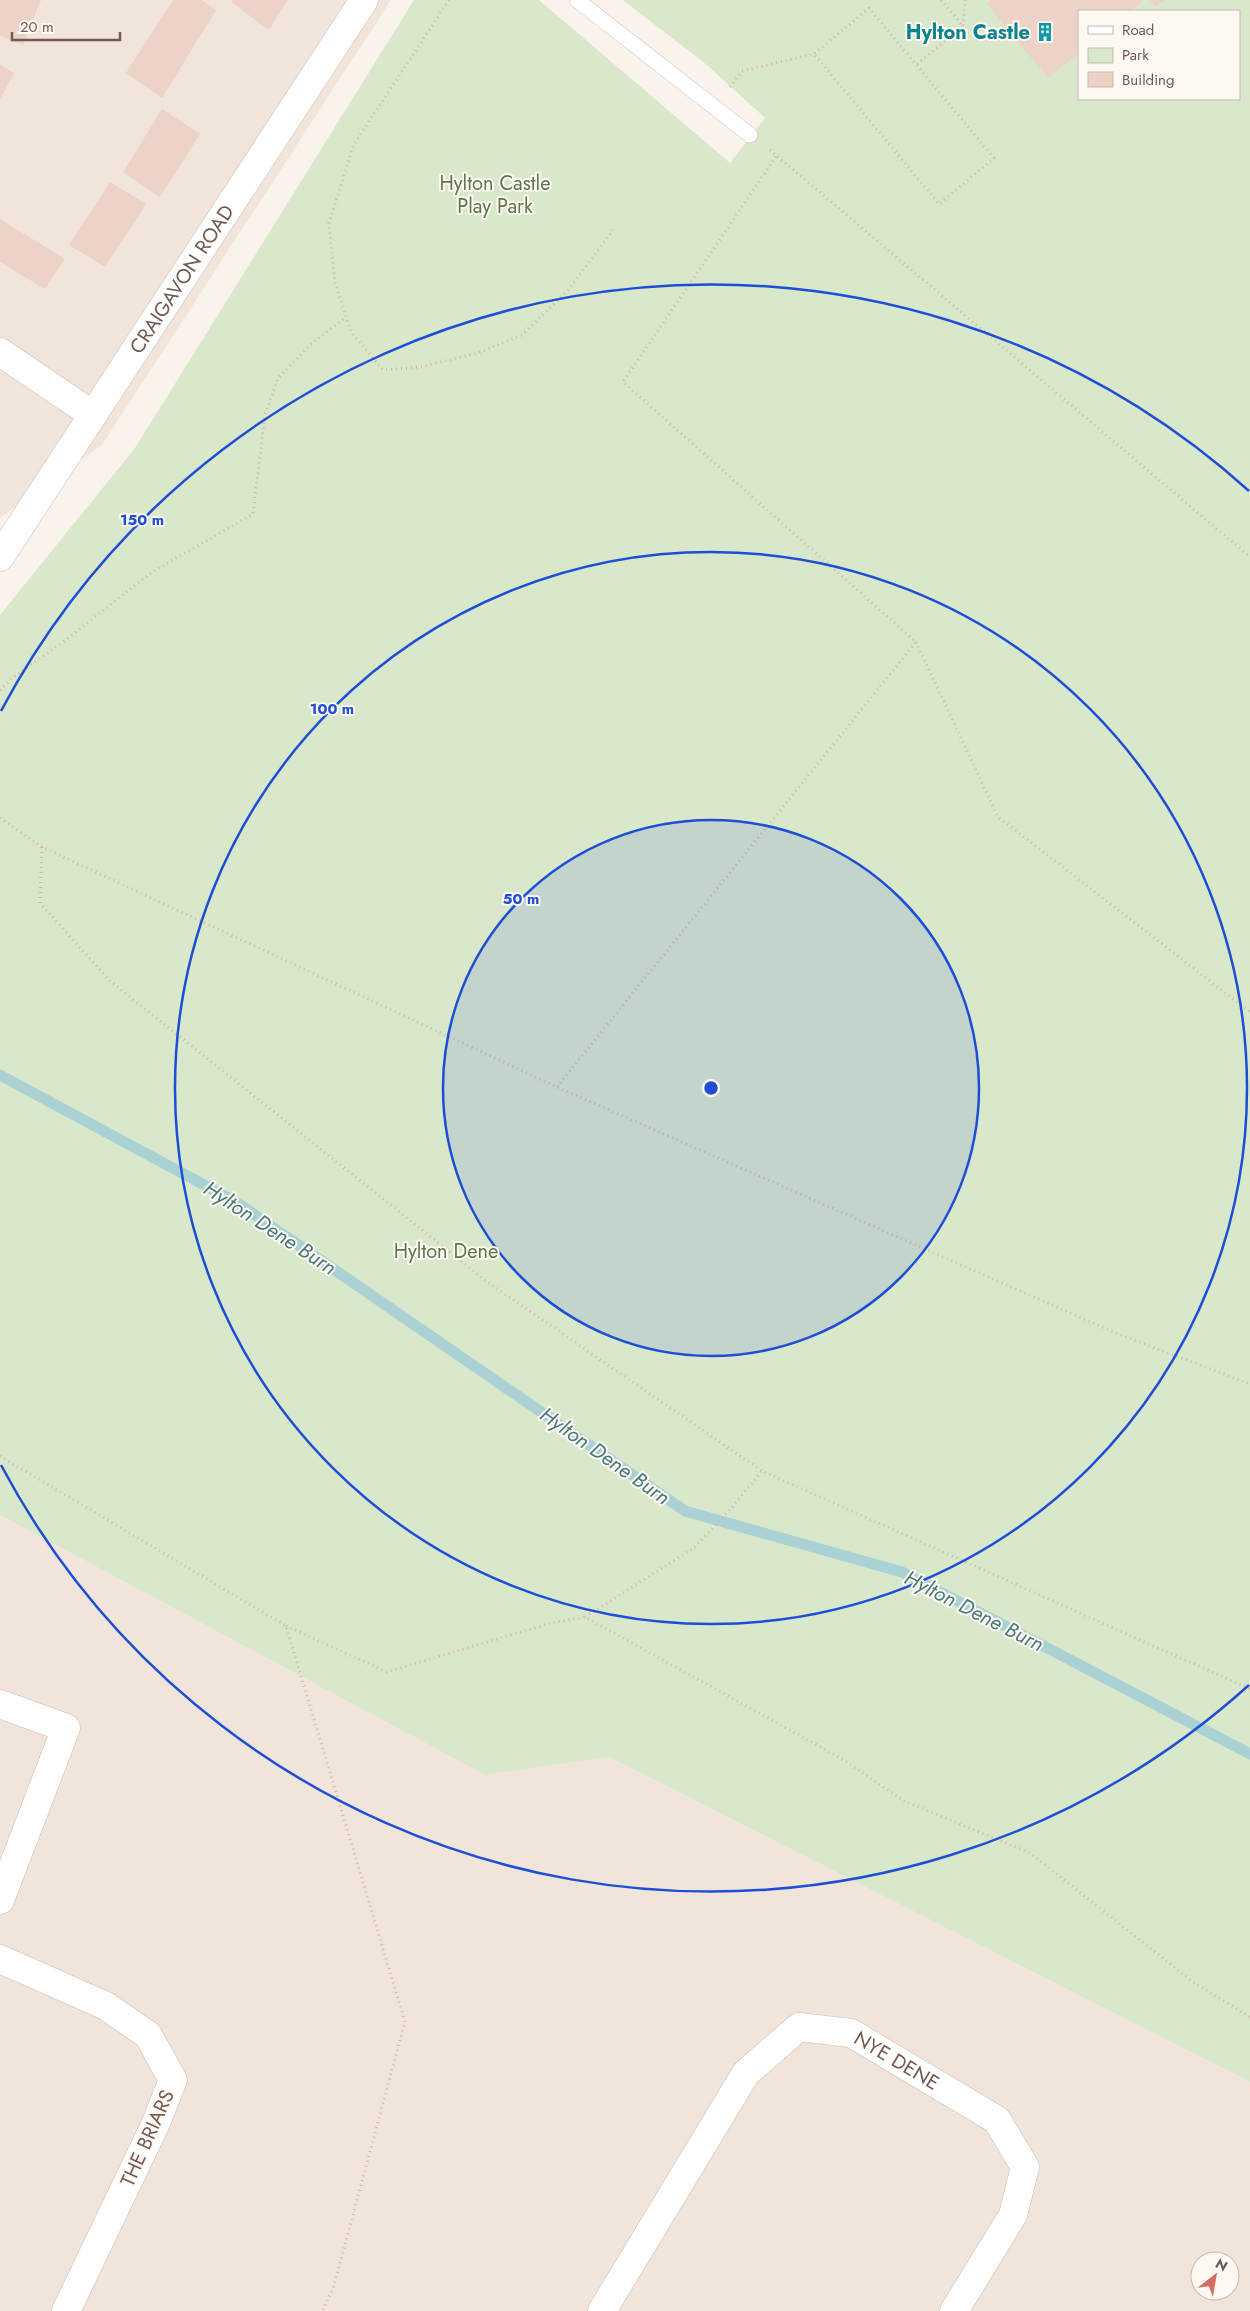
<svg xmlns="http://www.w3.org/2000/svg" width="1250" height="2311" viewBox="0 0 1250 2311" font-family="Jost,sans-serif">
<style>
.residential{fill:#f1e5db;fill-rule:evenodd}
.green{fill:#d9e7cb;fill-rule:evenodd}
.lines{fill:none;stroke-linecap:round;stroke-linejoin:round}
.stream{stroke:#aad1d3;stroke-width:11}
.building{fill:#edd2c7}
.lane-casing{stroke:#ccbbb3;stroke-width:16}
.street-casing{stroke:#ccbbb3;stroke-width:29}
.secondary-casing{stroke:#d0bdb3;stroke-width:29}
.path{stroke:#d2b5a9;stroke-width:3;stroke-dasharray:1 4;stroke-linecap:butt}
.lane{stroke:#fff;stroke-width:15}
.street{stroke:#fff;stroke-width:28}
.secondary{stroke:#fff;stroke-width:28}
.ring{fill:none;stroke:#1d4ed8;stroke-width:2.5}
.labels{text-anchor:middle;stroke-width:4;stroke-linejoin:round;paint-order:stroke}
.culture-label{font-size:20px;font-weight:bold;fill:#0d838f;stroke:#fdf8f2;text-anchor:end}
.park-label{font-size:20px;fill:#5d774b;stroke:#fdf8f2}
.street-label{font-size:20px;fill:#735a51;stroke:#fdf8f2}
.water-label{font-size:21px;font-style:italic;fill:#4a797c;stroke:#fdf8f2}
.centre{fill:#1d4ed8;stroke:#fdf8f2;stroke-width:2.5}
.ring-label{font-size:15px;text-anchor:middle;font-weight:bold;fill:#1d4ed8;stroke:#fdf8f2;stroke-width:4;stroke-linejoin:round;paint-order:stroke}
</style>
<rect width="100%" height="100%" fill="#faf3ec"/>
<!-- residential -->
<g class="residential">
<polygon points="0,0 391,0 102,445 0,518"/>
<path d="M 0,1515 L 485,1775 L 609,1757 L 1250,2082 L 1250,2311 L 0,2311 ZM 1200,2261 L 1230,2261 L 1230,2291 L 1200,2291 Z"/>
</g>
<!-- green -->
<path class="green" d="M 414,0 L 539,0 L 730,163 L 765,118 L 707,65 L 623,0 L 1250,0 L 1250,2082 L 609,1757 L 485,1775 L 0,1515 L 0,615 L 135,448 ZM 1079,11 L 1239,11 L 1239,99 L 1079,99 Z"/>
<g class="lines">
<!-- stream -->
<polyline class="stream" points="0,1075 236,1202 685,1511 902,1572 1250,1754"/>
</g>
<!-- building -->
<g class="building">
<polygon points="0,0 41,0 23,45 0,36"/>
<polygon points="173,0 202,0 216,10 162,98 126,73"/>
<polygon points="232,0 288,0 269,30 231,2"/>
<polygon points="992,0 1144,0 1130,11 1079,11 1079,53 1048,78 987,4"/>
<polygon points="1150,0 1164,0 1155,7"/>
<polygon points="0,65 14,73 0,99"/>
<polygon points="162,109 200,134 160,197 123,172"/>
<polygon points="110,182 146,204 105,267 69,245"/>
<polygon points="0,219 65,259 45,289 0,262"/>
</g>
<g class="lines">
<!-- lane casing -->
<g class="lane-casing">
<polyline id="lane" points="577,0 750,135"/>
</g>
<!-- street casing -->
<g class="street-casing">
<g id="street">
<polyline points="0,352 93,415"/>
<polyline points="0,1704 66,1728 0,1900"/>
<polyline points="0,1959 106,2006 148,2035 173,2080 155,2125 66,2311"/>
<path id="s1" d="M 602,2311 L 746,2073 L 799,2027 L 851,2033 L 997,2120 L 1025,2167 L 1013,2215 L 954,2311"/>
</g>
</g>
<!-- secondary casing -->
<g class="secondary-casing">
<g id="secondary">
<path id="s2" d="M 0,557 L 364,0"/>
</g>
</g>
<!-- path -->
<g class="path">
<polyline points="449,0 354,144 329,223 335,283 351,332 383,370 420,367 478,353 522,335 568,290 613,230"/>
<polyline points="941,0 963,26"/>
<polyline points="917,64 963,26 965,0"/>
<polyline points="730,87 742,71 814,54 869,8 994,158 939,204 814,54"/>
<polyline points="770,150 1250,557"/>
<polyline points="916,642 998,817 1250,1012"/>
<polyline points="0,690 11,679 63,642 152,572 253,514 265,414 278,378 310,345 346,317"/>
<polyline points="0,818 42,847 557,1087 1118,1334 1250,1384"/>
<polyline points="42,847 40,903 110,981 486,1281 762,1471 1250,1689"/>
<polyline points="557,1087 916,642 623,382 777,155"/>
<polyline points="0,1456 286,1626 405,2022 333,2289 322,2311"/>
<polyline points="585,1617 694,1548 732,1507 762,1471"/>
<polyline points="286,1626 387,1672 551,1623 585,1617 844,1760 902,1800 1030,1853 1193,1982 1250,2017"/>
</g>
<!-- lane -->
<use href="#lane" class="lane"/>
<!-- street -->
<use href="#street" class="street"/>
<!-- secondary -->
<use href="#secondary" class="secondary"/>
</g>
<!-- distance rings -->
<circle cx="711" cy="1088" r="268" fill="#1d4ed8" fill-opacity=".12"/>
<g class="ring">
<circle cx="711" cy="1088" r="268"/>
<circle cx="711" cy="1088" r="536"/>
<path d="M1249 1685A804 804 0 0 1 1 1465M1 711A804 804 0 0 1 1249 491"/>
</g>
<!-- icons -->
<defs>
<g id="building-bare" transform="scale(1.5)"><path d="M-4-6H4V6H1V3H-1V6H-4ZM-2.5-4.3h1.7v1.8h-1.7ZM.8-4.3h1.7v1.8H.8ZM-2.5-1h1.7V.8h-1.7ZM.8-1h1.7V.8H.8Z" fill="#0f9aa8" stroke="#fdf8f2" stroke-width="2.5" paint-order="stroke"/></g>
</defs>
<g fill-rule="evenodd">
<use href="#building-bare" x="1045" y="32"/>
</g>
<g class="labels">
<!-- culture labels -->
<g class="culture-label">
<text x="1030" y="39">Hylton Castle</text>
</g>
<!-- park labels -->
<g class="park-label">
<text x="495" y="190">Hylton Castle<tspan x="495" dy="23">Play Park</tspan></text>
<text x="446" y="1258">Hylton Dene</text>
</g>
<!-- street labels -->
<g class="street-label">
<text dy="7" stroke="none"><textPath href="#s2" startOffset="332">CRAIGAVON ROAD</textPath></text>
<text dy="7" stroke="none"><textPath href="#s1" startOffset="454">NYE DENE</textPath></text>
<text transform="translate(147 2138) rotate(-66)" y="7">THE BRIARS</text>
</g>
<!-- water labels -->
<g class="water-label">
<text transform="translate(270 1228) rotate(33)" y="7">Hylton Dene Burn</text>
<text transform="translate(605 1456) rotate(35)" y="7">Hylton Dene Burn</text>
<text transform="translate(974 1611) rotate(27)" y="7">Hylton Dene Burn</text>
</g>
</g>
<circle cx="711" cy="1088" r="8" class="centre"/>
<g class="ring-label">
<text x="142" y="525">150 m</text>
<text x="332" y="714">100 m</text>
<text x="521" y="904">50 m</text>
</g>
<!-- legend -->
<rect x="1078" y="10" width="162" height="90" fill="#fdf8f2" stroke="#c6b9b2"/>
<rect x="1088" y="26" width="25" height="8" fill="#ffffff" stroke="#c6b9b2"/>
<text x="1122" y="35" font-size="15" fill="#735a51">Road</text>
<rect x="1088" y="48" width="25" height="15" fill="#d9e7cb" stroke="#c6b9b2"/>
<text x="1122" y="60" font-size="15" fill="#735a51">Park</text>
<rect x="1088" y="72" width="25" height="15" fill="#edd2c7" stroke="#c6b9b2"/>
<text x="1122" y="85" font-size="15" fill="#735a51">Building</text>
<!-- north arrow -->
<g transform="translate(1215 2276) rotate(31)"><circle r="24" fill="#fdf8f2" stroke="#c6b9b2"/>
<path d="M0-4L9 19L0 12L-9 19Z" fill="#d46e61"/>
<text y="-8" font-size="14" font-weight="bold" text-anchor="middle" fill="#735a51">N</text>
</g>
<!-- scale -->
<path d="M12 32v8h108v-8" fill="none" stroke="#735a51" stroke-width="2.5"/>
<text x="20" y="32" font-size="15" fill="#735a51" stroke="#fdf8f2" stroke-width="4" paint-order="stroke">20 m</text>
</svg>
